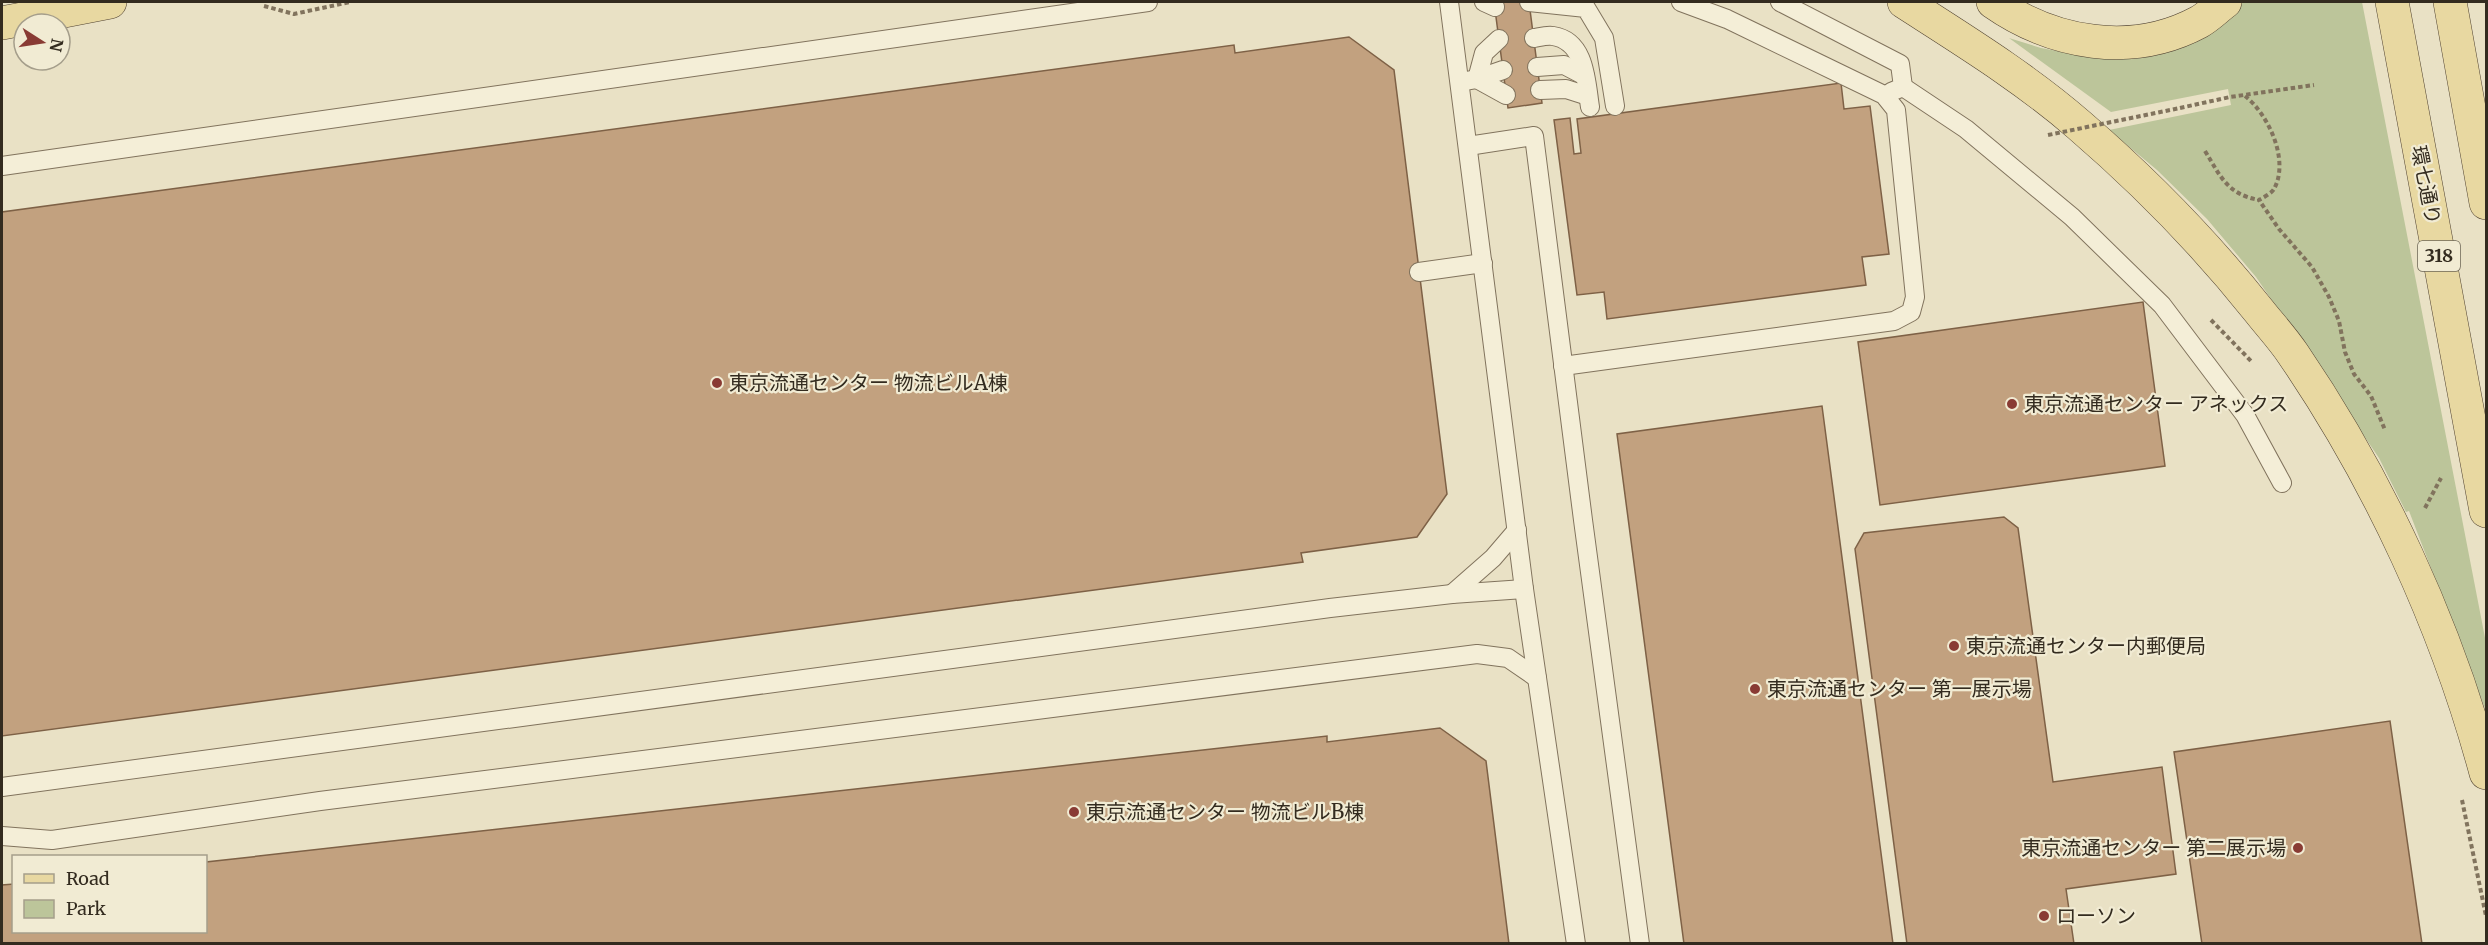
<svg xmlns="http://www.w3.org/2000/svg" width="2488" height="945" viewBox="0 0 2488 945" font-family="Merriweather,'Noto Sans JP',serif">
<style>
.green{fill:#bcc59a}
.building{fill:#c2a17f;stroke:#7e6146;stroke-width:1.5}
.lines{fill:none;stroke-linecap:round;stroke-linejoin:round}
.lane-casing{stroke:#81735d;stroke-width:20}
.primary-casing{stroke:#504231;stroke-width:34}
.path{stroke:#81735d;stroke-width:4;stroke-dasharray:4.5 3;stroke-linecap:butt}
.lane{stroke:#f4eed7;stroke-width:18}
.primary{stroke:#e8d8a1;stroke-width:33}
.path-bridge{stroke:#81735d;stroke-width:4;stroke-dasharray:4.5 3;stroke-linecap:butt}
.poi-dot{fill:#893b34;stroke:#f1ebd3;stroke-width:2}
.labels{text-anchor:middle;stroke-width:4.5;stroke-linejoin:round;paint-order:stroke}
.shield{fill:#f1ebd3;stroke:#6c6555;stroke-width:1.5}
.shield-label{font-size:18px;font-weight:bold;fill:#332b1f}
.street-label{font-size:20px;fill:#332b1f;stroke:#f1ebd3}
.poi-label{font-size:20px;fill:#332b1f;stroke:#f1ebd3;text-anchor:start}
</style>
<rect width="100%" height="100%" fill="#e9e1c5"/>
<!-- green -->
<polygon class="green" points="2243,2 2362,2 2486,643 2486,711 2409,511 2406,512 2379,458 2256,277 2207,219 2157,170 2109,130 2231,105 2228,89 2111,112 2009,38 2041,48 2095,58 2125,55 2217,23"/>
<!-- building -->
<g class="building">
<polygon points="1494,2 1529,2 1542,103 1508,108"/>
<polygon points="1349,37 1394,70 1447,494 1417,537 1301,553 1303,562 2,736 2,212 1234,45 1235,53"/>
<polygon points="1841,83 1844,109 1870,106 1889,254 1862,257 1866,285 1607,319 1604,292 1577,295 1554,120 1570,118 1574,154 1581,153 1577,119"/>
<polygon points="2143,302 2165,466 1880,505 1858,342"/>
<polygon points="1822,406 1893,944 1684,944 1617,434"/>
<polygon points="2004,517 2018,528 2053,782 2162,767 2176,874 2066,889 2074,944 1907,944 1855,549 1864,533"/>
<polygon points="2390,721 2422,944 2202,944 2174,752"/>
<polygon points="1440,728 1486,761 1509,944 2,944 2,885 14,884 14,932 206,932 206,862 1327,736 1327,742"/>
</g>
<g class="lines">
<!-- lane casing -->
<g class="lane-casing">
<g id="lane">
<polyline points="1449,2 1524,589 1576,944"/>
<polyline points="1484,2 1495,7"/>
<polyline points="1529,2 1586,8 1604,38 1615,106"/>
<polyline points="1780,2 1900,64 1903,87 1891,92"/>
<path d="M 1534,38 C 1540,37 1547,35 1553,36 C 1586,41 1586,82 1590,107"/>
<polyline points="1537,67 1564,65 1585,76"/>
<polyline points="1477,79 1506,95"/>
<polyline points="1477,79 1503,70"/>
<polyline points="1460,82 1477,79 1484,53 1499,39"/>
<polyline points="1903,87 1966,129 2072,217 2162,305 2245,415 2282,483"/>
<polyline points="1540,90 1566,89 1588,96"/>
<polyline points="1468,146 1534,136 1583,520 1640,944"/>
<polyline points="2,166 1148,2"/>
<polyline points="1419,272 1483,263"/>
<polyline points="1563,366 1894,321 1911,312 1915,297 1896,110 1884,95 1727,19 1681,2"/>
<polyline points="1452,594 1493,558 1517,530"/>
<polyline points="2,787 1330,608 1452,594 1524,589"/>
<polyline points="2,836 52,840 320,801 1477,654 1508,658 1537,678"/>
</g>
</g>
<!-- primary casing -->
<g class="primary-casing">
<g id="primary">
<path d="M 1904,2 C 1963,40 2025,78 2079,125 C 2144,181 2205,243 2259,311 C 2270,325 2283,339 2293,354 C 2379,480 2446,625 2486,773"/>
<path d="M 1993,2 C 2053,44 2132,58 2199,22 C 2208,17 2217,8 2225,2"/>
<polyline points="2392,2 2486,511"/>
<polyline points="2450,2 2486,203"/>
<polyline points="2,23 110,2"/>
</g>
</g>
<!-- path -->
<g class="path">
<polyline points="264,6 294,14 350,2"/>
<path d="M 2245,96 C 2268,114 2290,160 2274,189 C 2272,193 2264,197 2259,200 L 2279,229 L 2312,267 L 2329,297 L 2339,321 L 2345,352 L 2354,374 L 2371,396 L 2385,430"/>
<polyline points="2180,108 2230,97 2314,85"/>
<path d="M 2205,151 C 2221,177 2227,194 2259,200"/>
<polyline points="2211,320 2252,362"/>
<polyline points="2425,508 2441,478"/>
<polyline points="2462,800 2486,916"/>
</g>
<!-- lane -->
<use href="#lane" class="lane"/>
<!-- primary -->
<use href="#primary" class="primary"/>
<!-- path-bridge -->
<polyline class="path-bridge" points="2048,135 2180,108"/>
</g>
<!-- markers -->
<g class="poi-dot">
<circle cx="717" cy="383" r="6"/>
<circle cx="2012" cy="404" r="6"/>
<circle cx="1954" cy="646" r="6"/>
<circle cx="1755" cy="689" r="6"/>
<circle cx="1074" cy="812" r="6"/>
<circle cx="2298" cy="848" r="6"/>
<circle cx="2044" cy="916" r="6"/>
</g>
<g class="labels">
<!-- shield labels -->
<rect class="shield" x="2418" y="241" width="42" height="30" rx="4.5"/>
<g class="shield-label">
<text x="2439" y="262">318</text>
</g>
<!-- street labels -->
<g class="street-label">
<text transform="translate(2426 185) rotate(79)" y="7">環七通り</text>
</g>
<!-- poi labels -->
<g class="poi-label">
<text x="729" y="390">東京流通センター 物流ビルA棟</text>
<text x="2024" y="411">東京流通センター アネックス</text>
<text x="1966" y="653">東京流通センター内郵便局</text>
<text x="1767" y="696">東京流通センター 第一展示場</text>
<text x="1086" y="819">東京流通センター 物流ビルB棟</text>
<text x="2286" y="855" text-anchor="end">東京流通センター 第二展示場</text>
<text x="2056" y="923">ローソン</text>
</g>
</g>
<!-- border -->
<rect width="2488" height="945" fill="none" stroke="#332b1f" stroke-width="6"/>
<!-- legend -->
<rect x="12" y="855" width="195" height="78" fill="#f1ebd3" stroke="#a59e8b" stroke-width="1.5"/>
<rect x="24" y="874" width="30" height="9" fill="#e8d8a1" stroke="#a59e8b" stroke-width="1.5"/>
<text x="66" y="885" font-size="18" fill="#332b1f">Road</text>
<rect x="24" y="900" width="30" height="18" fill="#bcc59a" stroke="#a59e8b" stroke-width="1.5"/>
<text x="66" y="915" font-size="18" fill="#332b1f">Park</text>
<!-- north arrow -->
<g transform="translate(42 42) rotate(102)"><circle r="28" fill="#f1ebd3" stroke="#a59e8b" stroke-width="1.5"/>
<path d="M0-4.5L10 22L0 15L-10 22Z" fill="#893b34"/>
<text y="-9" font-size="16" font-weight="bold" text-anchor="middle" fill="#332b1f">N</text>
</g>
</svg>
